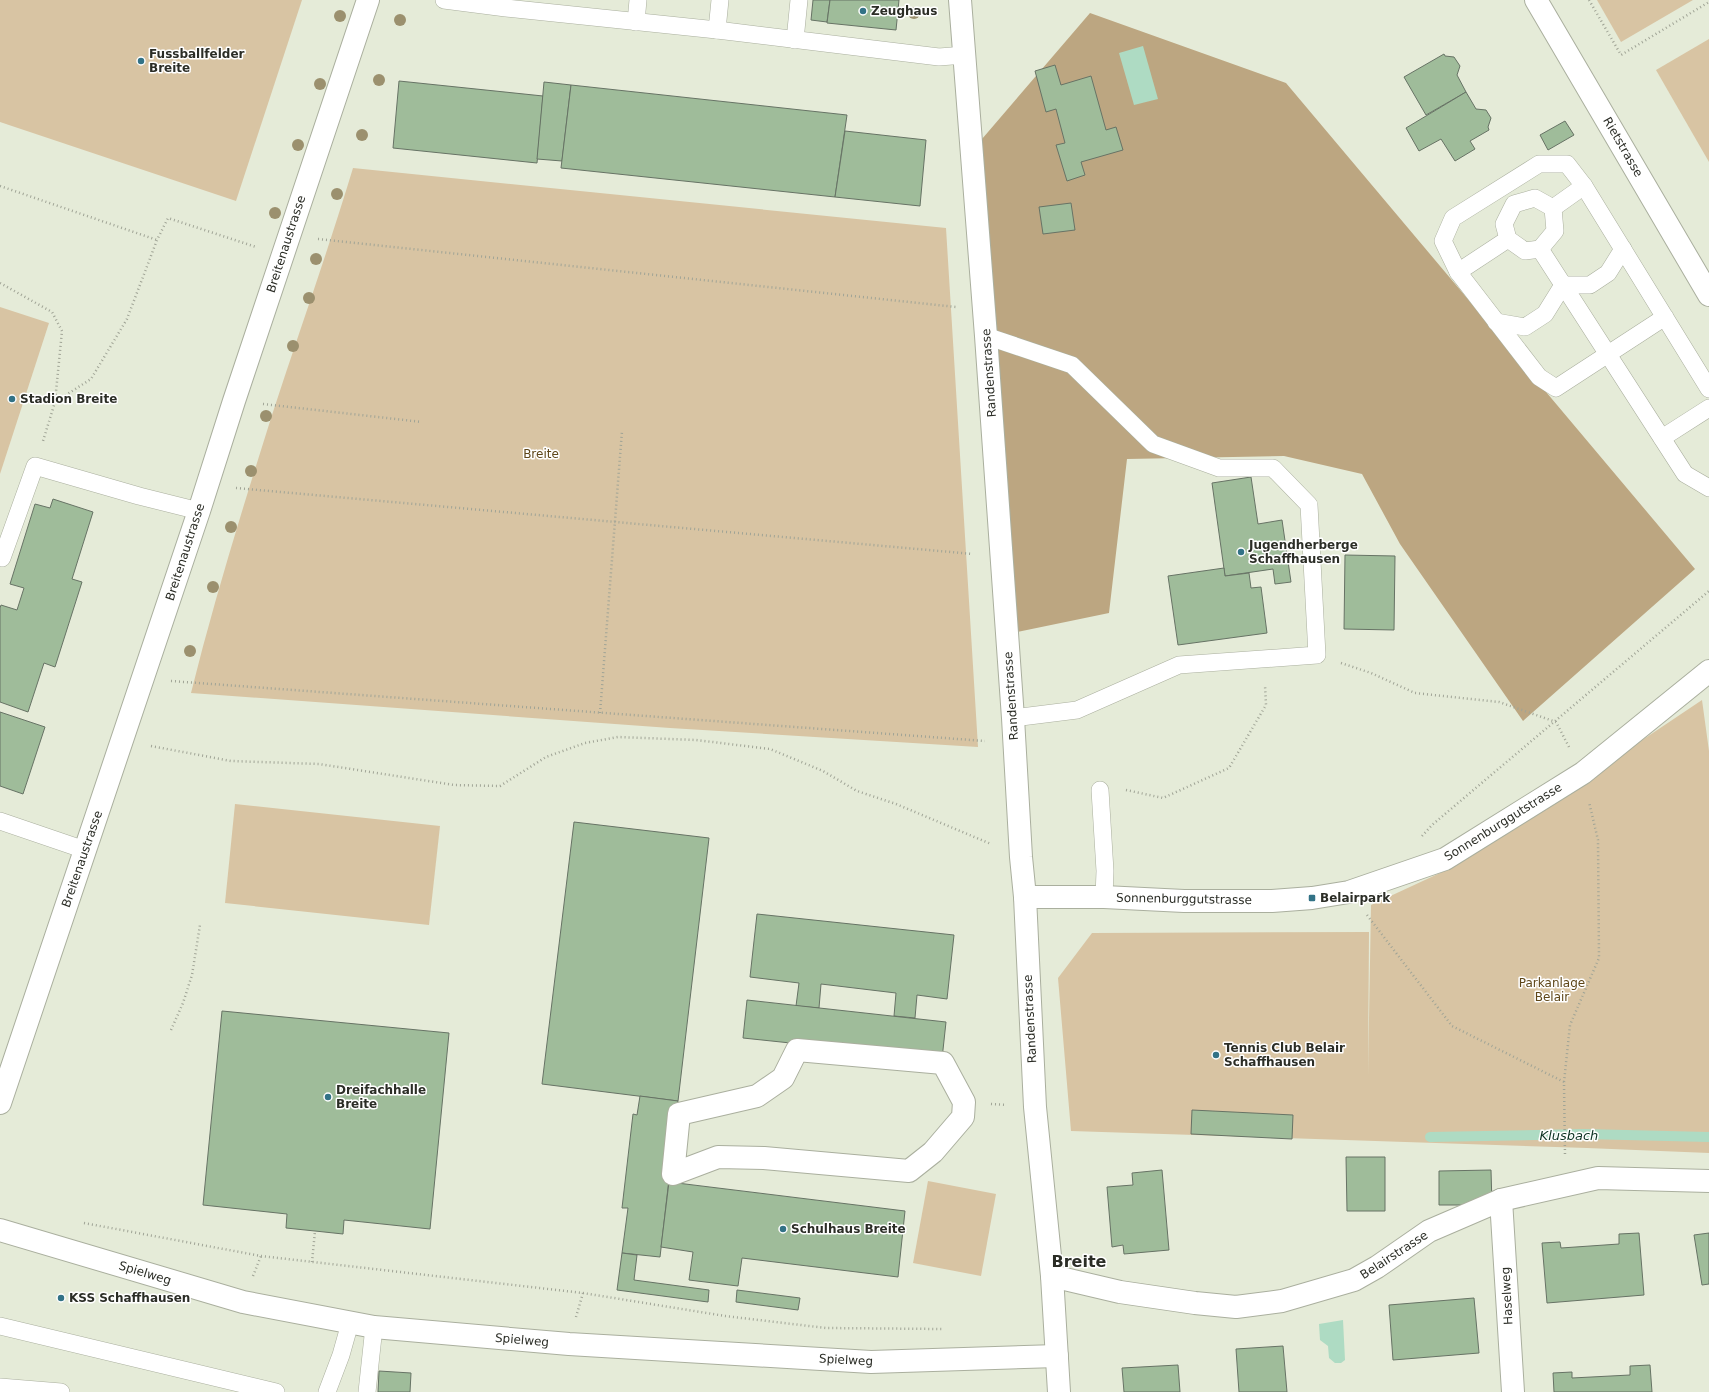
<svg xmlns="http://www.w3.org/2000/svg" width="1709" height="1392" viewBox="0 0 1709 1392" font-family="'DejaVu Sans',sans-serif">
<style>
.green{fill:#d8c4a3}
.forest{fill:#bca681}
.water{fill:#aedbc3}
.lines{fill:none;stroke-linecap:round;stroke-linejoin:round}
.stream{stroke:#aedbc3;stroke-width:10}
.building{fill:#9fbc9a;stroke:#677365}
.service-casing{stroke:#aaaf9e;stroke-width:18}
.pedestrian-casing{stroke:#aaaf9e;stroke-width:24}
.minor-casing{stroke:#aaaf9e;stroke-width:24}
.tertiary-casing{stroke:#aaaf9e;stroke-width:24}
.path{stroke:#a0a496;stroke-width:2.5;stroke-dasharray:1 3;stroke-linecap:butt}
.service{stroke:#fff;stroke-width:17}
.pedestrian{stroke:#fff;stroke-width:22}
.minor{stroke:#fff;stroke-width:22}
.tertiary{stroke:#fff;stroke-width:22}
.tree{fill:#9b906e}
.poi-dot{fill:#327286;stroke:#fff;stroke-width:1.5}
.labels{text-anchor:middle;stroke-width:3;stroke-linejoin:round;paint-order:stroke}
.poi-label{font-size:12px;font-weight:bold;fill:#2b2d26;stroke:#fff;text-anchor:start}
.street-label{font-size:12px;fill:#2b2d26;stroke:#fff}
.park-label{font-size:12px;fill:#5e4618;stroke:#fff}
.water-label{font-size:13px;font-style:italic;fill:#0c3221;stroke:#fff}
.district-label{font-size:16px;font-weight:bold;fill:#2b2d26;stroke:#fff}
</style>
<rect width="100%" height="100%" fill="#e5ebd8"/>
<!-- green -->
<g class="green">
<polygon points="0,0 302,0 236,201 0,122"/>
<polygon points="1597,0 1693,0 1621,42"/>
<polygon points="1709,39 1709,162 1656,70"/>
<path d="M 353,168 L 946,228 L 978,747 L 670,728 L 191,693 C 214,600 243,507 272,415 C 299,332 328,251 353,168 Z"/>
<polygon points="0,307 49,323 0,474"/>
<polygon points="1702,700 1709,751 1709,1153 1587,1148 1071,1131 1058,978 1092,933 1369,932 1368,1076 1371,905 1453,867"/>
<polygon points="235,804 440,826 429,925 225,903"/>
<polygon points="928,1181 996,1194 981,1276 913,1263"/>
</g>
<!-- forest -->
<polygon class="forest" points="1090,13 1286,83 1695,569 1523,721 1400,544 1362,474 1284,456 1127,459 1109,613 1008,634 970,153"/>
<!-- water -->
<g class="water">
<polygon points="1143,46 1158,99 1134,105 1119,53"/>
<polygon points="1343,1320 1345,1360 1341,1363 1335,1363 1329,1358 1328,1346 1320,1340 1319,1324"/>
</g>
<g class="lines">
<!-- stream -->
<polyline class="stream" points="1430,1137 1584,1134 1709,1137"/>
</g>
<!-- building -->
<g class="building">
<polygon points="813,0 830,0 827,22 811,20"/>
<polygon points="830,0 899,0 896,30 827,23"/>
<polygon points="1444,54 1445,56 1454,57 1460,66 1457,75 1466,92 1426,115 1404,77"/>
<polygon points="1055,65 1061,85 1091,76 1106,130 1116,127 1123,150 1081,162 1085,175 1067,181 1056,145 1065,143 1056,109 1046,112 1035,71"/>
<polygon points="399,81 543,96 537,163 393,148"/>
<polygon points="544,82 571,85 562,161 537,159"/>
<polygon points="571,85 847,115 835,197 561,168"/>
<polygon points="1466,92 1476,109 1486,110 1491,118 1488,127 1489,130 1470,141 1475,149 1455,161 1441,139 1419,151 1406,128"/>
<polygon points="1565,121 1574,135 1548,150 1540,135"/>
<polygon points="845,131 926,140 920,206 835,197"/>
<polygon points="1071,203 1075,230 1043,234 1039,207"/>
<polygon points="1251,477 1258,524 1282,520 1291,582 1275,584 1273,569 1225,576 1212,483"/>
<polygon points="53,499 93,512 72,579 82,582 55,667 44,663 28,712 0,702 0,608 1,605 17,610 24,588 10,584 35,504 50,508"/>
<polygon points="1345,555 1395,556 1394,630 1344,629"/>
<polygon points="1224,568 1225,576 1249,573 1251,588 1261,587 1267,633 1178,645 1168,576"/>
<polygon points="0,712 45,727 23,794 0,786"/>
<polygon points="574,822 709,838 678,1101 542,1084"/>
<polygon points="757,914 954,935 947,999 917,995 915,1018 894,1016 896,993 821,984 819,1008 796,1006 799,983 750,977"/>
<polygon points="747,1000 946,1022 942,1059 743,1038"/>
<polygon points="222,1011 449,1033 430,1229 344,1220 343,1234 315,1231 286,1228 287,1214 203,1205"/>
<polygon points="640,1096 678,1101 660,1257 622,1253 628,1208 622,1208 633,1114 637,1115"/>
<polygon points="1192,1110 1293,1115 1292,1139 1191,1134"/>
<polygon points="1346,1157 1385,1157 1385,1211 1347,1211"/>
<polygon points="1162,1170 1169,1250 1124,1254 1123,1245 1112,1247 1107,1187 1133,1185 1132,1173"/>
<polygon points="1491,1170 1492,1205 1439,1205 1439,1171"/>
<polygon points="669,1182 905,1211 898,1277 742,1258 738,1286 689,1280 693,1252 661,1247"/>
<polygon points="1639,1233 1644,1295 1547,1303 1542,1243 1560,1242 1561,1248 1619,1244 1619,1234"/>
<polygon points="1709,1233 1709,1284 1702,1285 1694,1235"/>
<polygon points="622,1253 637,1255 634,1280 709,1290 708,1302 617,1290"/>
<polygon points="737,1290 800,1298 798,1310 736,1302"/>
<polygon points="1474,1298 1479,1353 1393,1360 1389,1305"/>
<polygon points="1283,1346 1287,1392 1239,1392 1236,1349"/>
<polygon points="1178,1365 1180,1392 1124,1392 1122,1368"/>
<polygon points="1650,1365 1652,1392 1554,1392 1553,1373 1572,1372 1572,1378 1630,1375 1630,1366"/>
<polygon points="379,1371 411,1373 410,1392 378,1392"/>
</g>
<g class="lines">
<!-- service casing -->
<g class="service-casing">
<g id="service">
<polyline points="444,0 506,8 717,30 939,57 965,55"/>
<polyline points="636,22 638,0"/>
<polyline points="717,30 720,0"/>
<polyline points="795,40 799,0"/>
<polygon points="1535,198 1553,208 1555,231 1540,249 1525,251 1508,239 1504,224 1514,204"/>
<polyline points="1553,208 1584,186"/>
<polyline points="1540,249 1685,474 1709,488"/>
<polyline points="1458,272 1508,239"/>
<polyline points="1665,317 1556,388 1539,377 1458,272 1443,241 1453,218 1539,164 1567,164 1584,186 1709,389"/>
<polyline points="1496,322 1525,327 1545,314 1563,285 1590,285 1608,273 1623,249"/>
<polyline points="986,336 1072,365 1153,444 1219,468 1273,468 1309,505 1317,655 1179,665 1077,710 1013,718"/>
<polyline points="1662,438 1709,408"/>
<polyline points="2,558 35,466 139,496 199,511"/>
<polyline points="1100,790 1105,871 1104,897"/>
<polyline points="0,821 85,850"/>
<polyline points="0,1326 276,1392"/>
<polyline points="0,1387 61,1392"/>
<polyline points="327,1392 341,1355 350,1323"/>
<polyline points="367,1392 374,1327"/>
</g>
</g>
<!-- pedestrian casing -->
<g class="pedestrian-casing">
<polygon id="pedestrian" points="797,1050 943,1063 964,1102 963,1117 933,1152 909,1171 764,1158 718,1157 673,1174 679,1114 757,1096 783,1078"/>
</g>
<!-- minor casing -->
<g class="minor-casing">
<g id="minor">
<polyline points="960,0 986,336 1013,718 1021,857 1025,897 1035,1107 1052,1276 1059,1392"/>
<polyline points="1025,897 1104,897 1184,901 1272,901 1312,898 1349,892 1445,859 1583,773 1709,671"/>
<polyline points="0,1103 199,511 234,401 368,0"/>
<polyline points="1501,1200 1513,1392"/>
<polyline points="0,1230 243,1302 374,1327 569,1344 871,1362 1057,1356"/>
<polyline points="1052,1276 1120,1292 1195,1303 1236,1307 1282,1301 1354,1280 1377,1267 1429,1231 1501,1200 1598,1178 1709,1181"/>
</g>
</g>
<!-- tertiary casing -->
<g class="tertiary-casing">
<polyline id="tertiary" points="1536,0 1709,295"/>
</g>
<!-- path -->
<g class="path">
<polyline points="1589,0 1621,55 1709,2"/>
<polyline points="0,186 157,240"/>
<polyline points="318,239 956,307"/>
<polyline points="0,283 52,312 62,331 55,402 43,441"/>
<polyline points="55,402 91,379 127,319 157,240 168,218 256,247"/>
<polyline points="263,404 422,422"/>
<polyline points="236,488 973,554"/>
<polyline points="1341,663 1371,673 1415,693 1499,702 1556,722 1569,747"/>
<polyline points="171,681 985,741"/>
<polyline points="600,713 622,431"/>
<polyline points="151,746 231,761 319,764 454,785 500,786 546,757 585,743 618,737 696,740 770,749 823,771 857,791 896,804 991,844"/>
<polyline points="1126,790 1163,798 1229,768 1266,705 1265,685"/>
<polyline points="1422,836 1432,825 1709,591"/>
<polyline points="1367,915 1452,1026 1564,1082 1565,1156"/>
<polyline points="171,1030 183,1003 192,975 200,925"/>
<polyline points="1564,1082 1570,1025 1599,958 1598,840 1589,802"/>
<polyline points="991,1104 1006,1105"/>
<polyline points="84,1223 261,1256 583,1293 725,1316 826,1328 942,1329"/>
<polyline points="312,1262 315,1231"/>
<polyline points="253,1276 261,1256"/>
<polyline points="576,1317 583,1293"/>
</g>
<!-- service -->
<use href="#service" class="service"/>
<!-- pedestrian -->
<use href="#pedestrian" class="pedestrian"/>
<!-- minor -->
<use href="#minor" class="minor"/>
<!-- tertiary -->
<use href="#tertiary" class="tertiary"/>
</g>
<!-- trees -->
<g class="tree">
<circle cx="914" cy="13" r="6"/>
<circle cx="340" cy="16" r="6"/>
<circle cx="400" cy="20" r="6"/>
<circle cx="379" cy="80" r="6"/>
<circle cx="320" cy="84" r="6"/>
<circle cx="362" cy="135" r="6"/>
<circle cx="298" cy="145" r="6"/>
<circle cx="337" cy="194" r="6"/>
<circle cx="275" cy="213" r="6"/>
<circle cx="316" cy="259" r="6"/>
<circle cx="309" cy="298" r="6"/>
<circle cx="293" cy="346" r="6"/>
<circle cx="266" cy="416" r="6"/>
<circle cx="251" cy="471" r="6"/>
<circle cx="231" cy="527" r="6"/>
<circle cx="213" cy="587" r="6"/>
<circle cx="190" cy="651" r="6"/>
</g>
<!-- markers -->
<g class="poi-dot">
<circle cx="863" cy="11" r="4"/>
<circle cx="141" cy="61" r="4"/>
<circle cx="12" cy="399" r="4"/>
<circle cx="1241" cy="552" r="4"/>
<rect x="1308" y="894" width="8" height="8" rx="2"/>
<circle cx="1216" cy="1055" r="4"/>
<circle cx="328" cy="1097" r="4"/>
<circle cx="783" cy="1229" r="4"/>
<circle cx="61" cy="1298" r="4"/>
</g>
<g class="labels">
<!-- poi labels -->
<g class="poi-label">
<text x="871" y="15">Zeughaus</text>
<text x="149" y="58">Fussballfelder<tspan x="149" dy="14">Breite</tspan></text>
<text x="20" y="403">Stadion Breite</text>
<text x="1249" y="549">Jugendherberge<tspan x="1249" dy="14">Schaffhausen</tspan></text>
<text x="1320" y="902">Belairpark</text>
<text x="1224" y="1052">Tennis Club Belair<tspan x="1224" dy="14">Schaffhausen</tspan></text>
<text x="336" y="1094">Dreifachhalle<tspan x="336" dy="14">Breite</tspan></text>
<text x="791" y="1233">Schulhaus Breite</text>
<text x="69" y="1302">KSS Schaffhausen</text>
</g>
<!-- street labels -->
<g class="street-label">
<text transform="translate(1623 147) rotate(60)" y="4">Rietstrasse</text>
<text transform="translate(286 244) rotate(-72)" y="4">Breitenaustrasse</text>
<text transform="translate(989 373) rotate(-94)" y="4">Randenstrasse</text>
<text transform="translate(185 552) rotate(-72)" y="4">Breitenaustrasse</text>
<text transform="translate(1011 696) rotate(-94)" y="4">Randenstrasse</text>
<text transform="translate(1503 822) rotate(-32)" y="4">Sonnenburggutstrasse</text>
<text transform="translate(82 859) rotate(-71)" y="4">Breitenaustrasse</text>
<text transform="translate(1184 899) rotate(1)" y="4">Sonnenburggutstrasse</text>
<text transform="translate(1030 1019) rotate(-93)" y="4">Randenstrasse</text>
<text transform="translate(1394 1255) rotate(-33)" y="4">Belairstrasse</text>
<text transform="translate(145 1273) rotate(17)" y="4">Spielweg</text>
<text transform="translate(1507 1296) rotate(-93)" y="4">Haselweg</text>
<text transform="translate(522 1340) rotate(5)" y="4">Spielweg</text>
<text transform="translate(846 1360) rotate(3)" y="4">Spielweg</text>
</g>
<!-- park labels -->
<g class="park-label">
<text x="541" y="458">Breite</text>
<text x="1552" y="987">Parkanlage<tspan x="1552" dy="14">Belair</tspan></text>
</g>
<!-- water labels -->
<g class="water-label">
<text x="1569" y="1140">Klusbach</text>
</g>
<!-- district labels -->
<g class="district-label">
<text x="1079" y="1267">Breite</text>
</g>
</g>
</svg>
